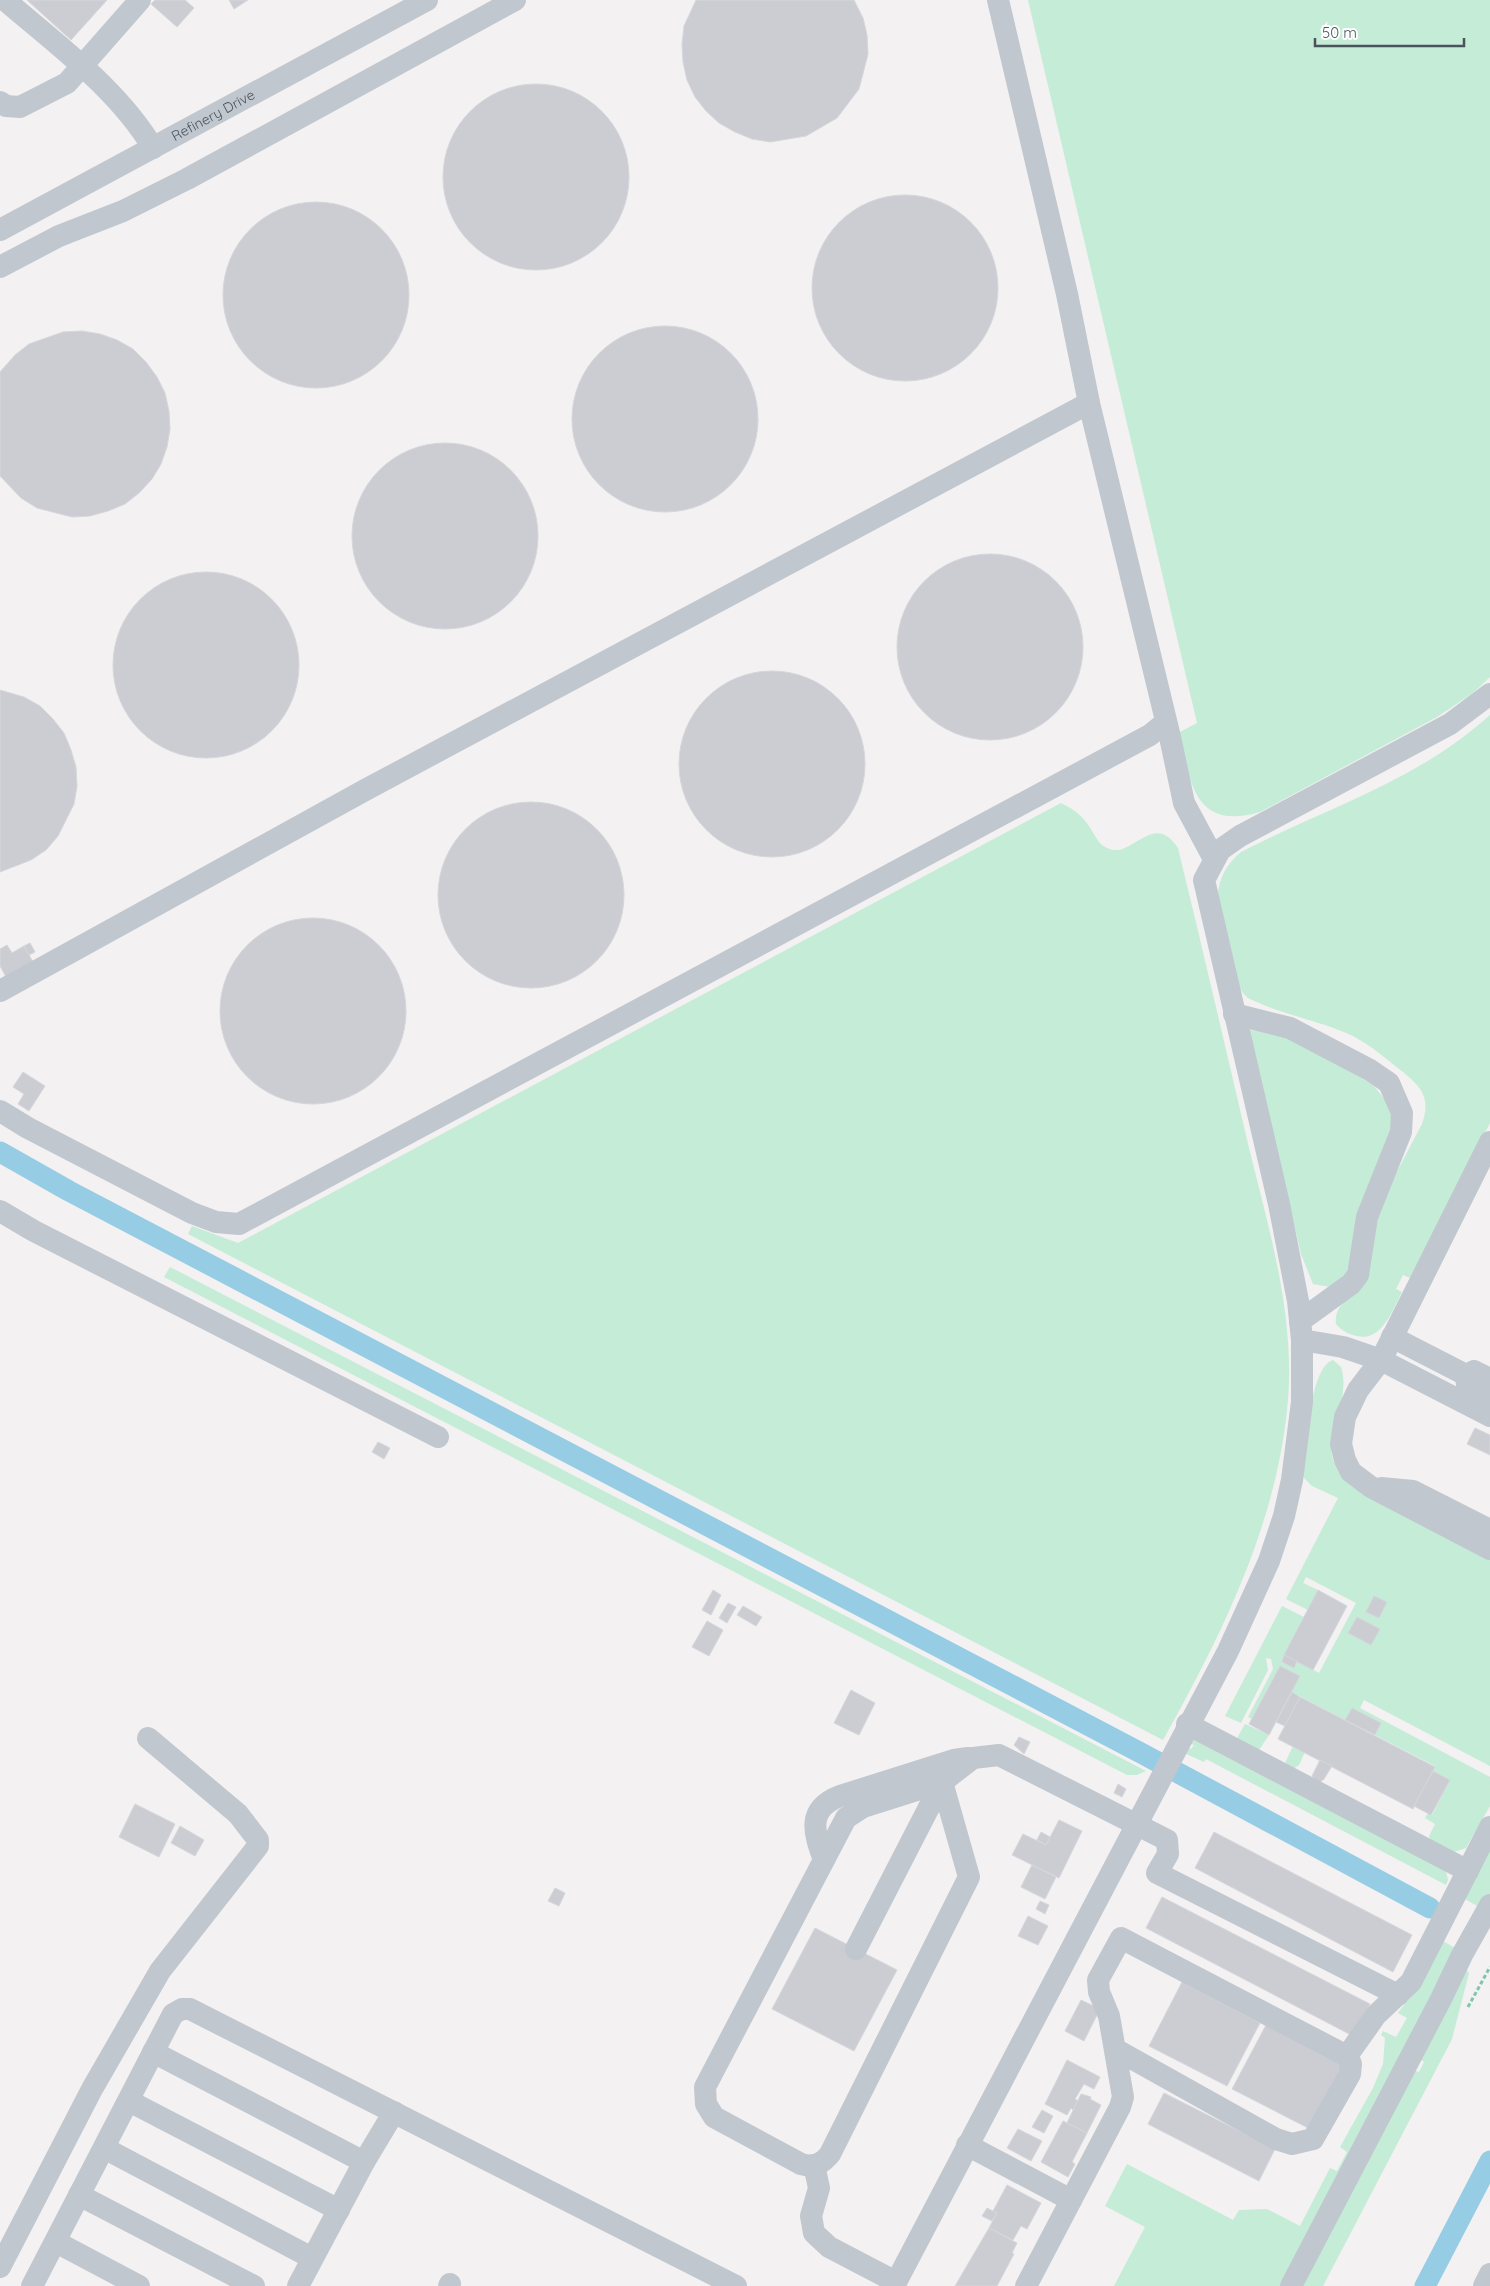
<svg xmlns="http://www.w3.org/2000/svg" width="1490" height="2286" viewBox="0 0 1490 2286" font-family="Quicksand,sans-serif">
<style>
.green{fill:#c4ecd7}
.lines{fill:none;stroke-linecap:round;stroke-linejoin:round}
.canal{stroke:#96cde4;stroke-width:21}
.building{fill:#cbcdd3;stroke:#d5d7db}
.path{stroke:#7fc6aa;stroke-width:3;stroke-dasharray:4 2.5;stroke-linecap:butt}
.minor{stroke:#c0c7ce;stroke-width:22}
.labels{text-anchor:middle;stroke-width:4.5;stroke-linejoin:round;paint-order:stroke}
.street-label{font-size:14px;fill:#4a525c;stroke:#fff}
</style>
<rect width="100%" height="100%" fill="#f3f1f1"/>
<!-- green -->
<g class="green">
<path d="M 1028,0 L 1490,0 L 1490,677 L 1473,693 L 1437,717 L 1260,812 C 1194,831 1191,783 1178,733 L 1197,723 Z"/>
<path d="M 1490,715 L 1490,1123 L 1410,1278 L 1403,1275 L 1396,1289 L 1402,1292 C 1393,1309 1382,1342 1357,1336 C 1348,1334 1342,1331 1336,1324 C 1333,1297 1366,1295 1370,1269 L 1367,1264 L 1379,1214 L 1392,1181 L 1422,1124 C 1431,1098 1422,1088 1403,1072 C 1386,1059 1372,1046 1353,1036 C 1321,1021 1284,1015 1252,1000 C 1245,997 1242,992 1239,986 L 1218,895 C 1219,877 1227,864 1241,852 C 1328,807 1416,782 1490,715 Z"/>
<path d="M 1061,803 C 1071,808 1079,813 1086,822 C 1097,836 1098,851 1120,850 C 1141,843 1158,817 1178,848 C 1202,947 1225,1045 1248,1144 C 1269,1230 1297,1320 1287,1410 C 1275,1528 1220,1638 1163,1740 L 188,1234 L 192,1226 L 238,1243 Z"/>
<polygon points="1249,1030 1290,1035 1373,1085 1388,1103 1394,1118 1351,1270 1330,1287 1313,1284 1301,1254"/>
<polygon points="170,1267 1146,1771 1137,1775 1127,1775 164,1277"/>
<path d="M 1333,1360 L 1341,1367 C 1354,1409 1310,1438 1344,1479 L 1490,1558 L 1490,1766 L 1364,1700 L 1360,1708 L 1490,1777 L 1490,1806 L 1466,1848 L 1454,1852 L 1430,1840 L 1429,1836 L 1435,1824 L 1425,1818 L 1428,1813 L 1432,1815 L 1450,1780 L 1433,1771 L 1435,1766 L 1375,1735 L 1381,1723 L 1352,1708 L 1345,1720 L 1292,1692 L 1300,1676 L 1280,1666 L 1252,1719 L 1248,1717 L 1273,1669 L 1271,1659 L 1266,1658 L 1268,1670 L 1241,1723 L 1225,1716 L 1282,1606 L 1304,1617 L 1282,1662 L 1294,1668 L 1297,1661 L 1319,1673 L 1356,1603 L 1306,1577 L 1303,1583 L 1318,1590 L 1308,1610 L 1286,1599 L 1338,1498 L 1312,1486 L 1303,1477 C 1305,1454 1309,1367 1333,1360 Z"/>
<polygon points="1245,1724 1269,1735 1259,1750 1236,1740"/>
<polygon points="1192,1739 1446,1871 1448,1880 1446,1885 1206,1759 1204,1762 1184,1753 1187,1747 1191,1749 1194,1745 1189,1743"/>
<polygon points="1293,1746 1305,1752 1299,1765 1293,1769 1285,1763"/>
<polygon points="1490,1846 1490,1894 1479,1907 1465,1899"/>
<polygon points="1443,1941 1457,1949 1286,2286 1114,2286 1145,2227 1105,2206 1127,2164 1233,2220 1239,2210 1267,2209 1300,2226 1330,2168 1337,2171 1347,2152 1340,2147 1373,2088 1383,2064 1385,2038 1381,2035 1383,2031 1396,2037 1407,2018 1398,2013 1415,1990"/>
<polygon points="1465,1968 1469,1973 1452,2039 1323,2286 1298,2286 1415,2071 1419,2072 1424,2062 1420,2059"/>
</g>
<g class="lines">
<!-- canal -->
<g class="canal">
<polyline points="0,1152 69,1191 1141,1753 1430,1908"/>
<polyline points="1425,2286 1490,2161"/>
</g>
</g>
<!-- building -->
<g class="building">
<polygon points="27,0 107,0 71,40"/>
<polygon points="155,0 185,0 194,8 177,27 151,4"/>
<polygon points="229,0 248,0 234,9"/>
<polygon points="696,0 854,0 863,18 867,35 868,54 859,89 837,118 806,136 770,142 752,139 735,132 719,123 706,111 695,97 687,80 683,62 682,44 684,26"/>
<circle cx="536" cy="177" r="93"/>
<circle cx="905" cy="288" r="93"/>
<circle cx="316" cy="295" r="93"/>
<circle cx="665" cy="419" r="93"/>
<polygon points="82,331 100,334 117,340 133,349 146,362 157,377 165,393 169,411 170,429 167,447 161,464 152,479 139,493 125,504 108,511 90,516 72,517 37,508 21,498 0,476 0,372 15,355 29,344 63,332"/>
<circle cx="445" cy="536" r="93"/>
<circle cx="990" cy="647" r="93"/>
<circle cx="206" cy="665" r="93"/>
<circle cx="772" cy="764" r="93"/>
<polygon points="0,690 24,697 40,706 53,719 64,733 71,750 76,767 77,786 74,804 58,836 46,850 31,860 0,872"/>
<circle cx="531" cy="895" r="93"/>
<circle cx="313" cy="1011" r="93"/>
<polygon points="30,943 35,952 29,955 24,946"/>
<polygon points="7,945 12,953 24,946 33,962 6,977 0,966 0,949"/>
<polygon points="23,1072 45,1086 29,1111 18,1104 24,1094 13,1087"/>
<polygon points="1475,1428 1490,1435 1490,1455 1467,1444"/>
<polygon points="378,1442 390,1448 384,1459 372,1452"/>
<polygon points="713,1590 721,1595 711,1615 702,1610"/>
<polygon points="1318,1590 1347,1606 1313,1670 1284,1655"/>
<polygon points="1374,1596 1387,1602 1379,1618 1366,1612"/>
<polygon points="728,1603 736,1607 727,1623 719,1618"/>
<polygon points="743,1606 762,1617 756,1626 737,1615"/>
<polygon points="1357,1617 1380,1629 1371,1645 1348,1633"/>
<polygon points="707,1621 723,1630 709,1656 692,1647"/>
<polygon points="1284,1655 1297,1661 1294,1668 1282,1662"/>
<polygon points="1280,1666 1300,1676 1269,1735 1249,1724"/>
<polygon points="851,1690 875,1703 859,1735 834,1723"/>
<polygon points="1292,1692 1300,1697 1285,1726 1276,1722"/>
<polygon points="1300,1697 1435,1767 1413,1809 1278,1739"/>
<polygon points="1352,1708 1381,1723 1375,1735 1345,1720"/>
<polygon points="1019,1737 1030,1742 1024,1754 1014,1745"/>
<polygon points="1320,1760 1332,1766 1324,1779 1319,1783 1312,1776"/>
<polygon points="1433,1771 1450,1780 1431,1815 1414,1806"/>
<polygon points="1118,1784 1126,1789 1122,1797 1114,1793"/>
<polygon points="135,1804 175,1824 159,1857 119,1837"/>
<polygon points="1059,1820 1082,1831 1059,1878 1012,1855 1023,1834 1046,1845"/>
<polygon points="180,1826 204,1840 195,1856 171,1843"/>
<polygon points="1041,1832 1050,1837 1046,1845 1037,1840"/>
<polygon points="1214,1832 1412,1935 1393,1972 1195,1868"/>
<polygon points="1032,1865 1056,1877 1045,1899 1021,1887"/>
<polygon points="555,1888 565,1893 559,1906 548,1901"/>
<polygon points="1162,1897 1370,2004 1353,2036 1146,1928"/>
<polygon points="1040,1901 1049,1905 1045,1914 1036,1909"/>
<polygon points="1028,1916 1048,1926 1038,1945 1018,1936"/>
<polygon points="815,1928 897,1970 854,2051 772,2009"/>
<polygon points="1182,1982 1260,2023 1227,2086 1149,2046"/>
<polygon points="1081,2000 1100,2009 1084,2041 1065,2031"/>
<polygon points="1266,2025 1343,2065 1310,2129 1232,2089"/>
<polygon points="1067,2060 1100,2077 1094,2089 1084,2084 1075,2099 1078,2101 1073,2110 1071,2108 1067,2115 1045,2104"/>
<polygon points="1164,2093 1275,2149 1259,2181 1148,2124"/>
<polygon points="1081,2094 1091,2097 1090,2099 1101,2105 1087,2133 1067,2123"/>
<polygon points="1042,2110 1053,2116 1044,2133 1032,2127"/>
<polygon points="1063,2121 1087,2133 1072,2162 1075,2164 1068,2177 1041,2162"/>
<polygon points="1018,2129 1042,2141 1031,2161 1007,2148"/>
<polygon points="1007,2185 1041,2203 1027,2229 1021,2226 1013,2240 989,2228 997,2213 993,2211"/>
<polygon points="987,2208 997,2213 992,2221 982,2216"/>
<polygon points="989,2228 1017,2243 1012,2253 1014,2254 997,2286 955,2286"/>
</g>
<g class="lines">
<!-- path -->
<polyline class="path" points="1468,2007 1490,1967"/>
<!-- minor -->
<g class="minor">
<path d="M 5,0 C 57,45 118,89 153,148"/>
<polyline points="998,0 1067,294 1089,403 1170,737 1184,803 1214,859"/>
<polyline points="0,102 6,106 20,107 67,83 140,0"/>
<path id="s1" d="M 0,230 L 427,0"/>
<polyline points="0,267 59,236 123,211 187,179 515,0"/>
<polyline points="0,991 367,789 1089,403"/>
<polyline points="1234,1014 1290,1028 1370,1070 1389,1083 1402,1113 1401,1132 1367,1217 1358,1275 1351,1284 1300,1321"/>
<polyline points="0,1111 28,1128 192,1213 216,1222 239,1224 1150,735 1166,722"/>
<polyline points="1490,1142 1381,1360 1358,1390 1345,1417 1341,1444 1345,1460 1351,1472 1371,1487 1490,1549"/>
<polyline points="0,1211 34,1231 438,1437"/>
<polyline points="1392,1337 1466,1375 1474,1371 1490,1379"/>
<polyline points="1302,1340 1343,1347 1381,1360 1490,1416"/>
<polyline points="1466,1375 1467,1385 1490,1397"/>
<polyline points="1381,1488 1413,1491 1490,1530"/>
<polyline points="1187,1724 1468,1871"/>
<path d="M 942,1782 L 969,1877 L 830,2154 C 822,2164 813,2168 801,2164 L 714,2117 L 706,2104 L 705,2087 L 846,1818 L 863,1807 Z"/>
<path d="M 824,1860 C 814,1833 806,1809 840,1796 L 954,1760 L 968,1758"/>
<polyline points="856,1949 942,1782 973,1758 999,1755 1167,1840 1168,1854 1157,1873 1398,1995"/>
<polyline points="153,2052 364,2162"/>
<polyline points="1347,2056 1376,2015 1411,1982 1490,1827"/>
<polyline points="129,2101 339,2210"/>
<polyline points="967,2145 1071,2200"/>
<polyline points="104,2148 312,2258"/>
<polyline points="814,2165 819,2188 811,2216 814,2233 829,2247 896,2282"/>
<polyline points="79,2195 254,2286"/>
<polyline points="56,2242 139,2286"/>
<polyline points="0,2267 92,2089 160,1971 258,1846 258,1840 238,1814 148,1738"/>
<polyline points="32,2286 173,2014 182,2009 190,2009 736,2286"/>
<polyline points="298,2286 364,2162 394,2112"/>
<polyline points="449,2286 450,2284"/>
<polyline points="894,2286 1228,1651 1269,1561 1284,1516 1292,1480 1302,1402 1302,1340 1298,1301 1279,1204 1204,880 1220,850 1240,836 1450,724 1490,694"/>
<polyline points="1026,2286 1120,2107 1123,2097 1109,2016 1099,1992 1098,1980 1121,1938 1347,2056 1351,2064 1350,2074 1313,2139 1292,2144 1276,2139 1115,2049"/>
<polyline points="1291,2286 1441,1999 1462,1955 1490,1905"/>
<polyline points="1484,2286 1490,2274"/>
</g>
</g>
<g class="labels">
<!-- street labels -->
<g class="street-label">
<text dy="5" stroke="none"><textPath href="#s1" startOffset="242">Refinery Drive</textPath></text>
</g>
</g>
<!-- scale -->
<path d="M1315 38v8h149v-8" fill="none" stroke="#4a525c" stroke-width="2.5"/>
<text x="1322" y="38" font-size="15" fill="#4a525c" stroke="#ffffff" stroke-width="4" paint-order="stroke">50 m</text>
</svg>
